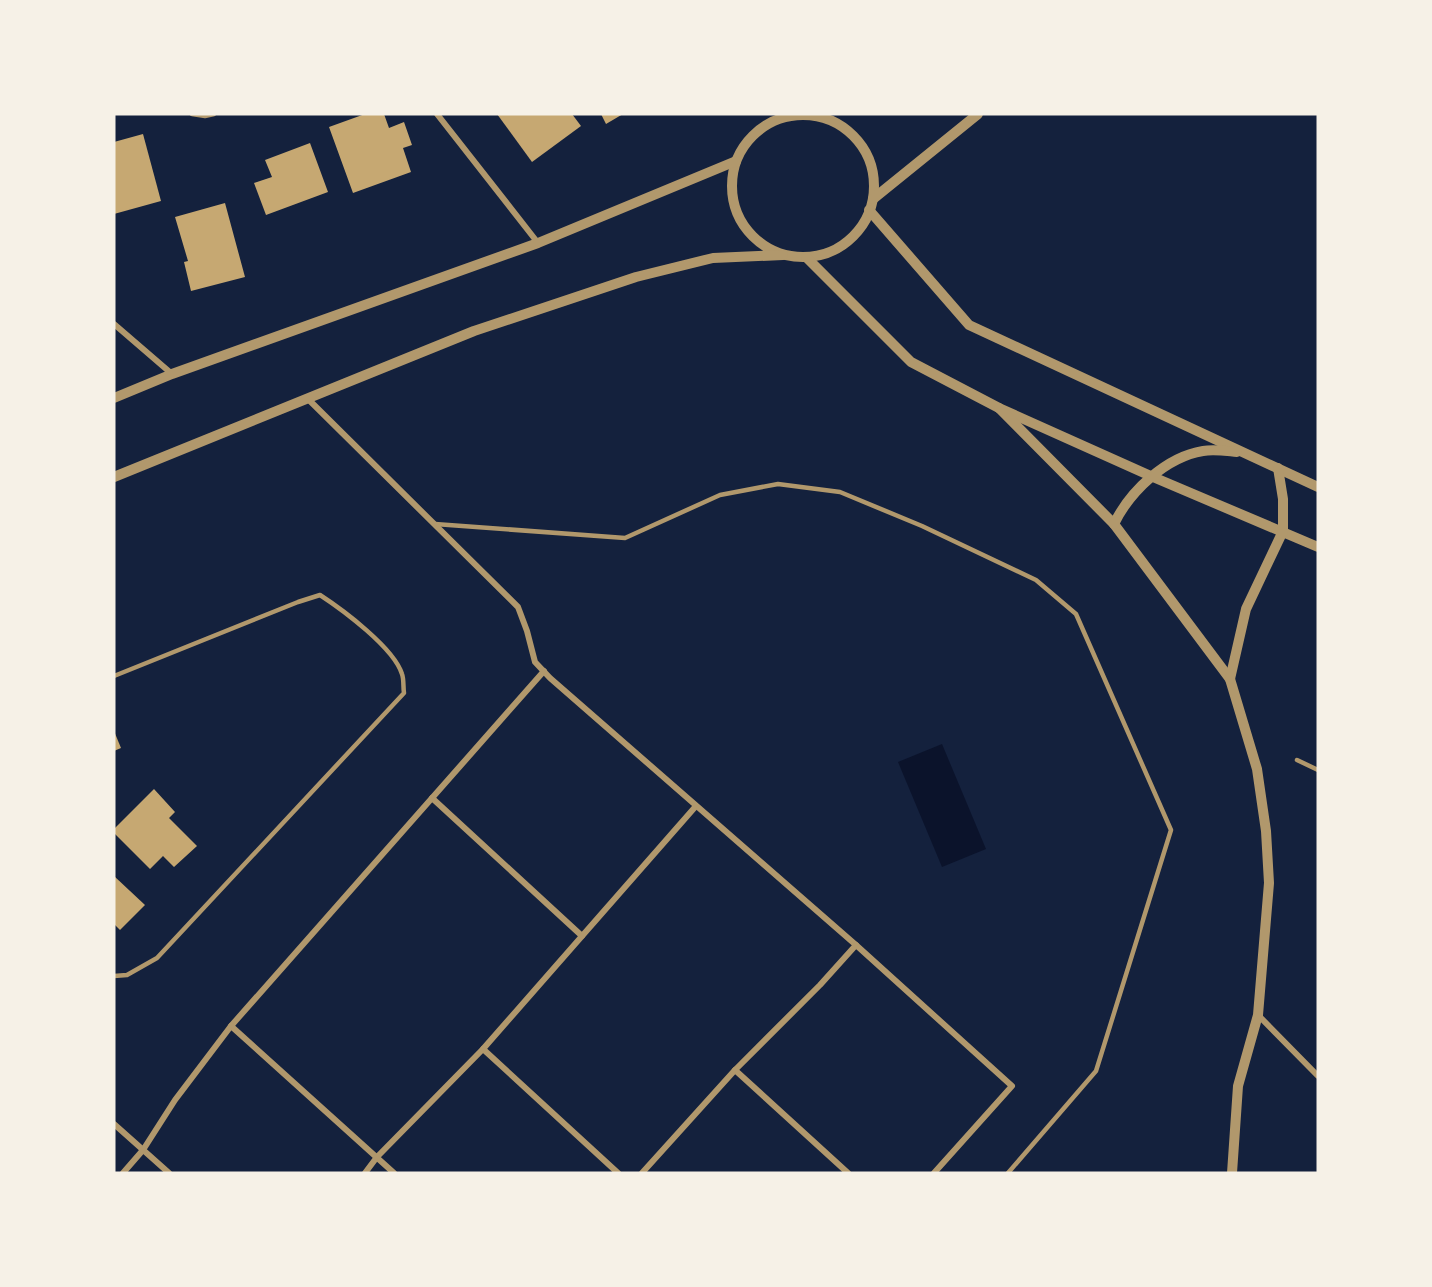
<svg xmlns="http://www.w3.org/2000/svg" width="1432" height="1287" viewBox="0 0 1432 1287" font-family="'Varela Round',sans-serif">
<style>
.water{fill:#0b132b}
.building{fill:#c6a872}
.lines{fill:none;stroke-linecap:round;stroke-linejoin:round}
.service{stroke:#b1986c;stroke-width:4.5}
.minor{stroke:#b1986c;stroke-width:6}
.tertiary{stroke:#b1986c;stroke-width:10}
</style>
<rect width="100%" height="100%" fill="#14213d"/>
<!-- water -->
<polygon class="water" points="942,744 986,849 942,867 898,762"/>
<!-- building -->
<g class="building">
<polygon points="365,114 384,114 389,128 404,122 412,145 403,148 411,172 353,193 329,127"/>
<polygon points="497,114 572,114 581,126 532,162"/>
<polygon points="601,114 623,114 606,124"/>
<polygon points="143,134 161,201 114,214 114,142"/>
<polygon points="310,143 328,192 266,215 254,183 272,177 265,160"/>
<polygon points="225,203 245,277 191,291 184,262 188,261 175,217"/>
<polygon points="114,731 121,748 114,751"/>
<polygon points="154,789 175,812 169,818 197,846 174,867 163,856 150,869 114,833 114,829"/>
<polygon points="114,876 145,905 120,930 114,924"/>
</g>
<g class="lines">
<!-- service -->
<g class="service">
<polyline points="192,114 205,116 214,114"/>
<polyline points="435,524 625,538 720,495 778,484 840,492 922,526 1036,580 1076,614 1171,830 1096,1071 1008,1173"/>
<path d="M 114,676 L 298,602 L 320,595 C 343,610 394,648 402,674 C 404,679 403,687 404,693 L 157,958 L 127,975 L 114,976"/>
<polyline points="1297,760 1318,770"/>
</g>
<!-- minor -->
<g class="minor">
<polyline points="437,114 538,243"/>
<polyline points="114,324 172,374"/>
<polyline points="308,399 518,607 527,631 535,662 550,678 856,945 820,985 735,1070 642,1173"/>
<polyline points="432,798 582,936"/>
<polyline points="856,945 1012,1086 934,1173"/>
<polyline points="1258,1015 1318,1076"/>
<polyline points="231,1026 544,671"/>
<polyline points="483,1049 618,1173"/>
<polyline points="735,1070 848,1173"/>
<polyline points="114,1124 169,1173"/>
<polyline points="123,1173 143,1150 175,1100 231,1026 394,1173"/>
<polyline points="365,1173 377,1157 483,1049 696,806"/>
</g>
<!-- tertiary -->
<g class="tertiary">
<circle cx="803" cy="186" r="71"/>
<polyline points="873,199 978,114"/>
<polyline points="869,210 969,325 1318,487"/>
<polyline points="806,257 911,362 999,408 1153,477 1318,547"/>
<polyline points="114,398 172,374 538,243 736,161"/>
<polyline points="999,408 1114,524 1230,679 1257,769 1266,831 1269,883 1258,1015 1238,1086 1232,1173"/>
<polyline points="114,477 474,331 636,277 713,258 783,255"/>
<path d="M 1114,524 C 1130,491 1166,457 1203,451 C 1214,449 1226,451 1237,452"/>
<polyline points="1230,679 1246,609 1283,531 1283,499 1278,468"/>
</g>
</g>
<!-- border -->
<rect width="1432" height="1287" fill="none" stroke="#f6f1e7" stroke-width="231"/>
</svg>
